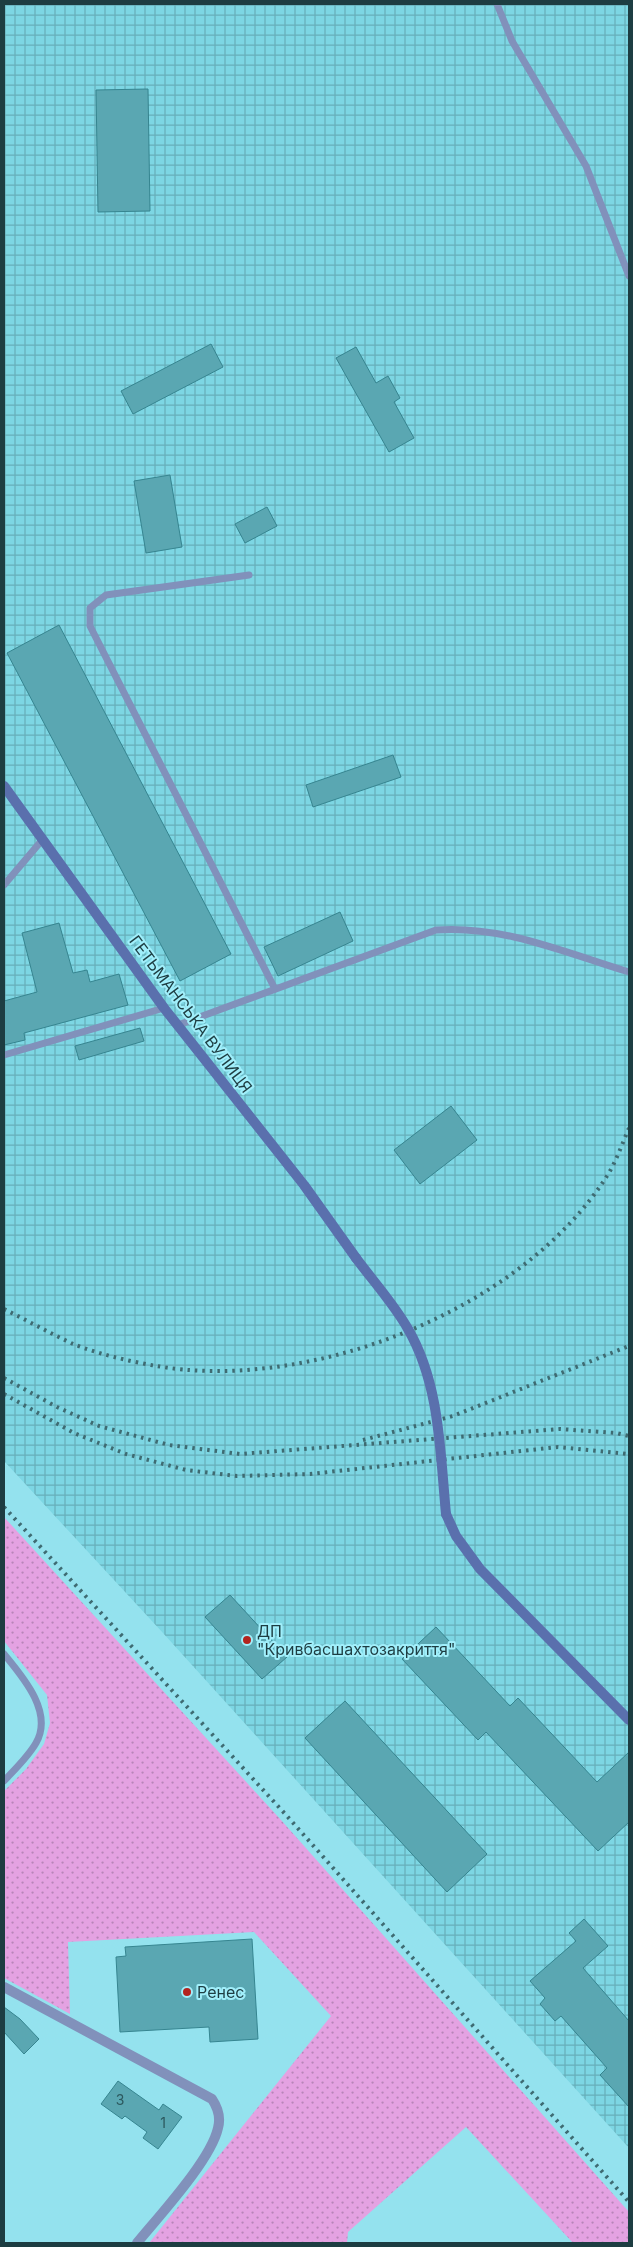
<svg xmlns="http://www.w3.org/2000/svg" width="633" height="2247" viewBox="0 0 633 2247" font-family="Inter,sans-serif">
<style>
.industrial{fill:url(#industrial-grid)}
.grass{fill:url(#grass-dots)}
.building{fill:#5aa7b2;stroke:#368590}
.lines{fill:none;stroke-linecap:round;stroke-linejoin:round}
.lane{stroke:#8191bb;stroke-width:7}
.street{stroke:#8191bb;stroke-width:10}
.secondary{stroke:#5a70ad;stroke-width:10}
.rail{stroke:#3e6b72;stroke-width:4;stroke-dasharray:2.5 5;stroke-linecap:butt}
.secondary-bridge{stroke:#5a70ad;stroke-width:10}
.poi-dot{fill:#b3241f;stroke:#a1effb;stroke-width:2}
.labels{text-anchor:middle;stroke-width:4;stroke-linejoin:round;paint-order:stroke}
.number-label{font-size:14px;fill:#2c585e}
.street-label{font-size:16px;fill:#1d3d42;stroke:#a1effb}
.poi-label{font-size:16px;fill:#1d3d42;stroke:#a1effb;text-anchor:start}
</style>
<defs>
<pattern id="industrial-grid" width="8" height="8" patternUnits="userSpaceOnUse" patternTransform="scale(1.25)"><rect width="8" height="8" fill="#7dd6e3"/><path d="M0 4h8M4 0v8" fill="none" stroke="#66afba"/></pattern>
<pattern id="grass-dots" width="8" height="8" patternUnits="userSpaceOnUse" patternTransform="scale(1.25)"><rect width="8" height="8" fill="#e4a2e2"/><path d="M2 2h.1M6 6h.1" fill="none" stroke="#b885b9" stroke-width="1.8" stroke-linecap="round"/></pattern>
</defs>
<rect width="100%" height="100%" fill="#94e2ee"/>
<!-- industrial -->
<polygon class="industrial" points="4,4 629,4 629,2148 163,1633 4,1461"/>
<!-- grass -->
<polygon class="grass" points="4,1517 281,1820 629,2212 629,2243 573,2243 466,2127 348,2232 347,2243 149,2243 331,2016 254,1932 68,1942 70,2014 4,1978 4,1791 26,1769 44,1744 50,1723 47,1695 4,1641"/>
<!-- building -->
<g class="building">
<polygon points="148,89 150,211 98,212 96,90"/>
<polygon points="211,344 223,367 133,414 121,391"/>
<polygon points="356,347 376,383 388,376 400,398 394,402 414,438 389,452 336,358"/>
<polygon points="170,475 182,547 146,553 134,481"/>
<polygon points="267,507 277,526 245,543 235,524"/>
<polygon points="59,625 231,954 180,981 7,653"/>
<polygon points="393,755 401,777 313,807 306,785"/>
<polygon points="340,912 353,941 278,976 264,947"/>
<polygon points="59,923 73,973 87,970 90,982 119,974 128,1005 24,1033 25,1040 4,1045 4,1001 37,992 22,933"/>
<polygon points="140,1028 144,1041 79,1060 75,1046"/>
<polygon points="451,1106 477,1140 420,1184 394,1150"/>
<polygon points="230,1595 287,1657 262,1679 205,1617"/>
<polygon points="436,1627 510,1706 518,1698 597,1782 629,1752 629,1822 598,1851 486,1732 478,1740 402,1659"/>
<polygon points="345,1701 487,1854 447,1892 305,1738"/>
<polygon points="584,1919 608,1946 583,1968 629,2021 629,2107 600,2075 607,2068 561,2016 555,2021 540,2004 545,1998 530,1981 576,1941 569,1933"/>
<polygon points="252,1939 258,2039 210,2042 209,2027 120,2032 116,1957 126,1956 125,1947"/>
<polygon points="4,2007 20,2019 39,2039 24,2054 4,2032"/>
<polygon points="118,2081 159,2110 163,2104 182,2117 158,2149 143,2138 147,2132 125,2116 122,2119 101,2104"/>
</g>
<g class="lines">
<!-- lane -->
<g class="lane">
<polyline points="497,4 512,41 586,166 629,276"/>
<polyline points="249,575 106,595 90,608 90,626 275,989"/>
<polyline points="4,885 43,839"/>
<path d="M 178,1025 L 436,930 C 503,925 566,953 629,972"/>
<polyline points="4,1055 164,1008"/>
<path d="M 4,1654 C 22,1676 54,1712 36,1743 C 28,1757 15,1769 4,1781"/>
</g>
<!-- street -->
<path class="street" d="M 4,1987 L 212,2099 C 218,2108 221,2117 218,2128 C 211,2160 159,2216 137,2243"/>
<!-- secondary -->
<g class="secondary">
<polyline points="4,786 164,1008 304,1185 356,1258"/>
<polyline points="446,1514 456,1536 480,1569 629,1720"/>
</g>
<!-- rail -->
<g class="rail">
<path d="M 4,1309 C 26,1320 48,1332 71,1343 C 101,1356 157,1368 189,1370 C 336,1381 526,1303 607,1176 C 616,1162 622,1144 629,1128"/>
<polyline points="4,1378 57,1407 99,1426 169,1445 240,1454 560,1429 616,1433 629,1436"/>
<polyline points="4,1394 74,1433 126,1454 186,1470 237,1476 310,1474 558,1447 629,1454"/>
<polyline points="363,1440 453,1416 629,1346"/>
<polyline points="4,1507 287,1816 629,2202"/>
</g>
<!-- secondary-bridge -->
<path class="secondary-bridge" d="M 356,1258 C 373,1281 394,1304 408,1329 C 440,1384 440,1452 446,1514"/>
</g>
<!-- markers -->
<g class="poi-dot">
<circle cx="247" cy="1640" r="5"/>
<circle cx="187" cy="1992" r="5"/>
</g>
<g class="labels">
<!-- number labels -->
<g class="number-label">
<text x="120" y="2105">3</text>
<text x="163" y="2128">1</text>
</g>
<!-- street labels -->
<g class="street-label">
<text transform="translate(191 1014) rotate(53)" y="6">ГЕТЬМАНСЬКА ВУЛИЦЯ</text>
</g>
<!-- poi labels -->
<g class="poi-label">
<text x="257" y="1637">ДП<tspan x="257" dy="18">"Кривбасшахтозакриття"</tspan></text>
<text x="197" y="1998">Ренес</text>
</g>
</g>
<!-- border -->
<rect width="633" height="2247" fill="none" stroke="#1d3d42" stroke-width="10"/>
</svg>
